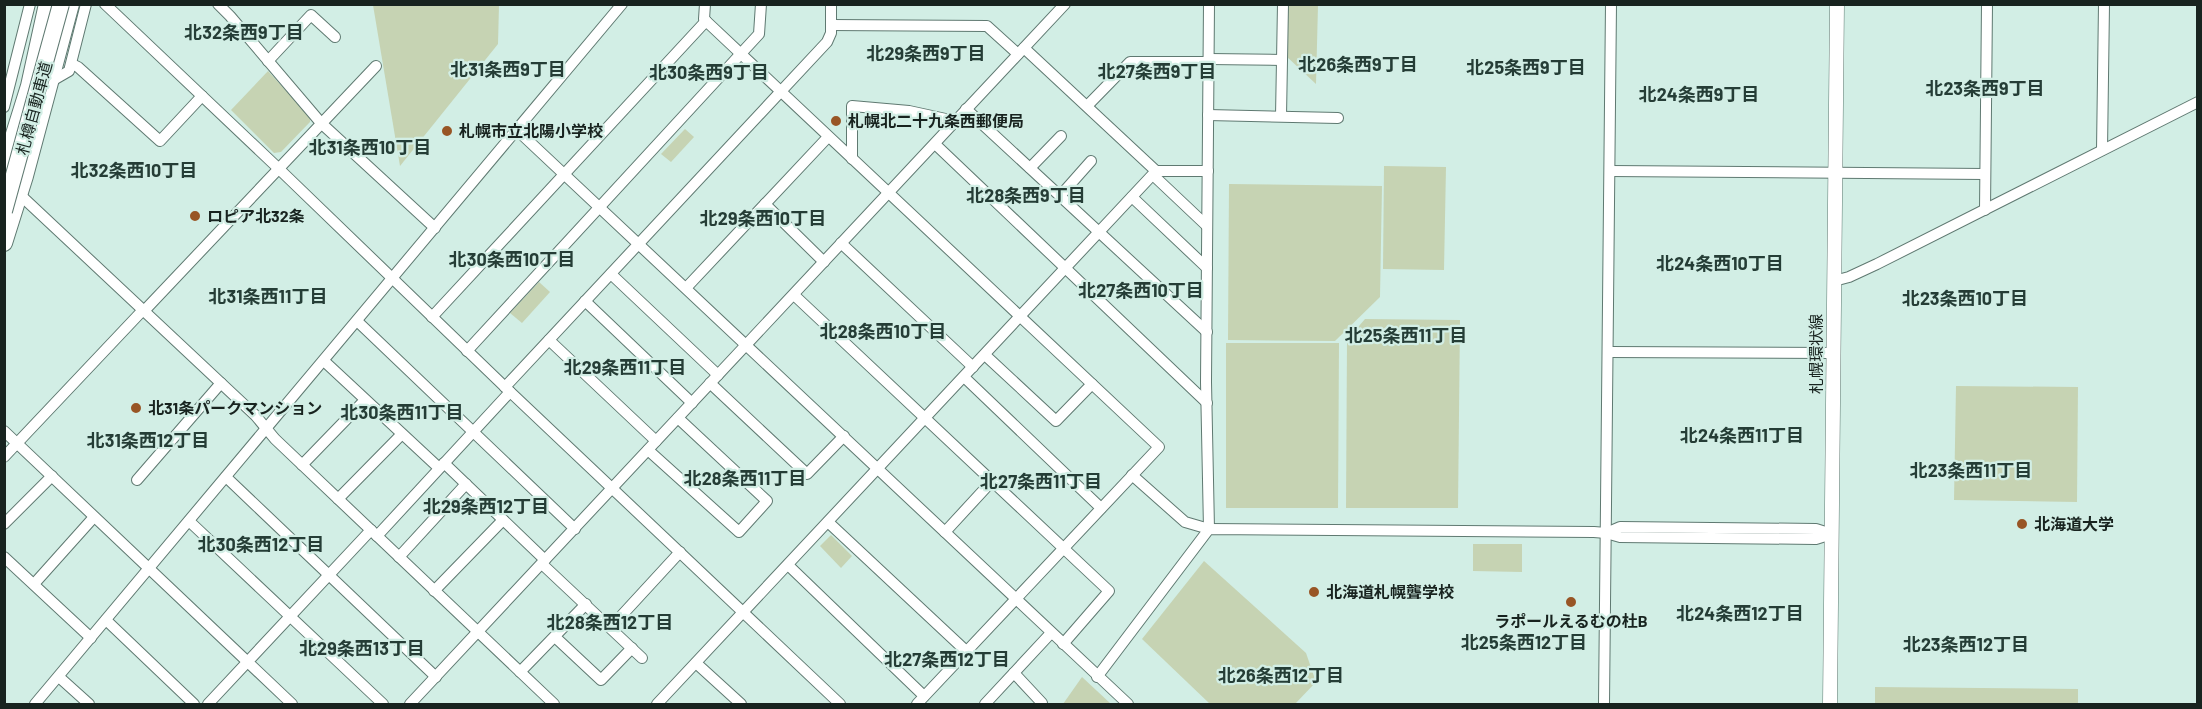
<svg xmlns="http://www.w3.org/2000/svg" width="2202" height="709" viewBox="0 0 2202 709" font-family="Barlow,'Noto Sans JP',sans-serif">
<style>
.green{fill:#c6d3b3}
.lines{fill:none;stroke-linecap:round;stroke-linejoin:round}
.minor-casing{stroke:#5f7971;stroke-width:12}
.major-casing{stroke:#5f7971;stroke-width:15}
.highway-casing{stroke:#5f7971;stroke-width:18}
.minor{stroke:#fff;stroke-width:10}
.major{stroke:#fff;stroke-width:14}
.highway{stroke:#fff;stroke-width:16}
.highway-bridge-casing{stroke:#5f7971;stroke-width:18;stroke-linecap:butt}
.highway-bridge{stroke:#fff;stroke-width:16}
.poi-dot{fill:#985525;stroke:#d2eee5;stroke-width:2}
.labels{text-anchor:middle;stroke-width:4.5;stroke-linejoin:round;paint-order:stroke}
.street-label{font-size:16px;fill:#18231f;stroke:#d2eee5}
.poi-label{font-size:16px;font-weight:bold;fill:#18231f;stroke:#d2eee5;text-anchor:start}
.neighbourhood-label{font-size:18px;font-weight:bold;fill:#253d36;stroke:#d2eee5}
</style>
<rect width="100%" height="100%" fill="#d2eee5"/>
<!-- green -->
<g class="green">
<polygon points="373,5 499,5 498,44 400,166"/>
<polygon points="1286,5 1318,5 1316,84 1285,55"/>
<polygon points="268,71 310,117 310,122 281,152 274,153 231,110"/>
<polygon points="685,129 694,137 671,162 661,154"/>
<polygon points="1384,166 1446,167 1444,270 1383,269"/>
<polygon points="1229,184 1382,186 1380,297 1335,341 1228,340"/>
<polygon points="539,282 550,292 522,323 510,313"/>
<polygon points="1365,319 1460,320 1458,508 1346,508 1347,340"/>
<polygon points="1226,343 1339,343 1338,508 1226,508"/>
<polygon points="1956,386 2078,387 2077,502 1954,500"/>
<polygon points="831,535 852,556 841,568 820,546"/>
<polygon points="1473,544 1522,544 1522,572 1473,571"/>
<polygon points="1204,561 1306,653 1316,682 1295,704 1210,704 1142,639"/>
<polygon points="1082,677 1111,704 1063,704"/>
<polygon points="1875,687 2078,689 2078,704 1875,704"/>
</g>
<g class="lines">
<!-- minor casing -->
<g class="minor-casing">
<g id="minor">
<polyline points="105,4 278,168 505,387 840,704"/>
<polyline points="218,4 230,16 321,123 435,228"/>
<polyline points="705,4 704,19 706,21 1159,447 917,704"/>
<polyline points="831,25 987,26 1018,54"/>
<polyline points="1024,48 1156,171"/>
<polyline points="1209,59 1282,60"/>
<polyline points="268,61 311,15 335,37"/>
<polyline points="72,64 78,67 160,141 202,96"/>
<polyline points="50,82 69,71 86,4"/>
<polyline points="1087,106 1130,62 1209,62"/>
<polyline points="4,107 30,4"/>
<polyline points="966,109 1207,332"/>
<polyline points="1208,115 1338,118"/>
<polyline points="1281,116 1283,4"/>
<polyline points="517,130 1128,704"/>
<polyline points="935,144 1207,403"/>
<polyline points="2102,150 2104,4"/>
<polyline points="852,159 852,106 909,111 955,121"/>
<polyline points="1030,168 1061,136"/>
<polyline points="1610,171 1985,174"/>
<polyline points="1153,175 1207,226"/>
<polyline points="16,191 255,415 275,439 554,704"/>
<polyline points="1060,196 1091,161"/>
<polyline points="1132,197 1207,268"/>
<polyline points="765,204 824,262"/>
<polyline points="1985,210 1987,4"/>
<polyline points="841,243 973,367"/>
<polyline points="611,274 718,375"/>
<polyline points="1834,281 1849,277 1877,264 2198,102"/>
<polyline points="686,288 828,137"/>
<polyline points="794,295 1109,591 1063,644"/>
<polyline points="585,301 692,403"/>
<polyline points="144,311 376,66"/>
<polyline points="432,317 706,21"/>
<polyline points="357,321 575,529"/>
<polyline points="549,340 656,441"/>
<polyline points="467,351 759,34 761,4"/>
<polyline points="1609,352 1833,353"/>
<polyline points="985,355 1056,421 1092,384"/>
<polyline points="324,361 439,468"/>
<polyline points="964,377 1101,508"/>
<polyline points="710,383 807,474 844,436"/>
<polyline points="505,387 827,42 831,33 831,4"/>
<polyline points="4,431 292,704"/>
<polyline points="648,450 739,532 767,501 678,418"/>
<polyline points="4,457 143,310"/>
<polyline points="444,463 545,560"/>
<polyline points="302,465 365,400"/>
<polyline points="1132,475 1185,522 1209,529 1206,382 1209,4"/>
<polyline points="226,477 436,677"/>
<polyline points="137,480 221,383"/>
<polyline points="338,499 401,435"/>
<polyline points="189,521 383,704"/>
<polyline points="828,522 966,651"/>
<polyline points="4,524 52,476"/>
<polyline points="945,532 992,481"/>
<polyline points="1606,533 1620,527 1816,529 1832,534"/>
<polyline points="377,536 510,392"/>
<polyline points="4,557 91,638"/>
<polyline points="399,557 466,484"/>
<polyline points="542,564 642,658"/>
<polyline points="788,565 924,696"/>
<polyline points="34,584 94,517"/>
<polyline points="434,591 503,520"/>
<polyline points="106,620 194,704"/>
<polyline points="611,627 680,552"/>
<polyline points="555,637 601,680 632,648"/>
<polyline points="696,663 741,704"/>
<polyline points="520,672 586,604"/>
<polyline points="1014,673 1042,703 1040,704"/>
<polyline points="59,677 89,704"/>
<polyline points="1097,677 1209,529 1594,532 1606,533 1620,537 1816,539 1832,534"/>
<polyline points="35,704 622,4"/>
<polyline points="208,704 371,530"/>
<polyline points="410,704 1065,4"/>
<polyline points="657,704 1156,171 1208,171"/>
<polyline points="985,704 1051,633"/>
<polyline points="1604,704 1611,4"/>
</g>
</g>
<!-- major casing -->
<g class="major-casing">
<polyline id="major" points="1830,704 1837,4"/>
</g>
<!-- highway casing -->
<g class="highway-casing">
<g id="highway">
<polyline points="4,166 29,86 47,4"/>
<polyline points="4,243 25,176 71,4"/>
</g>
</g>
<!-- minor -->
<use href="#minor" class="minor"/>
<!-- major -->
<use href="#major" class="major"/>
<!-- highway -->
<use href="#highway" class="highway"/>
<!-- highway-bridge casing -->
<g class="highway-bridge-casing">
<polyline id="highway-bridge" points="4,211 61,4"/>
</g>
<!-- highway-bridge -->
<use href="#highway-bridge" class="highway-bridge"/>
</g>
<!-- markers -->
<g class="poi-dot">
<circle cx="836" cy="121" r="6"/>
<circle cx="447" cy="131" r="6"/>
<circle cx="195" cy="216" r="6"/>
<circle cx="136" cy="408" r="6"/>
<circle cx="2022" cy="524" r="6"/>
<circle cx="1314" cy="592" r="6"/>
<circle cx="1571" cy="602" r="6"/>
</g>
<g class="labels">
<!-- street labels -->
<g class="street-label">
<text transform="translate(34 108) rotate(-75)" y="6">札樽自動車道</text>
<text transform="translate(1816 354) rotate(-90)" y="6">札幌環状線</text>
</g>
<!-- poi labels -->
<g class="poi-label">
<text x="848" y="127">札幌北二十九条西郵便局</text>
<text x="459" y="137">札幌市立北陽小学校</text>
<text x="207" y="222">ロピア北32条</text>
<text x="148" y="414">北31条パークマンション</text>
<text x="2034" y="530">北海道大学</text>
<text x="1326" y="598">北海道札幌聾学校</text>
<text x="1571" y="627" text-anchor="middle">ラポールえるむの杜B</text>
</g>
<!-- neighbourhood labels -->
<g class="neighbourhood-label">
<text x="244" y="39">北32条西9丁目</text>
<text x="926" y="60">北29条西9丁目</text>
<text x="1358" y="71">北26条西9丁目</text>
<text x="1526" y="74">北25条西9丁目</text>
<text x="508" y="76">北31条西9丁目</text>
<text x="1157" y="78">北27条西9丁目</text>
<text x="709" y="79">北30条西9丁目</text>
<text x="1985" y="95">北23条西9丁目</text>
<text x="1699" y="101">北24条西9丁目</text>
<text x="370" y="154">北31条西10丁目</text>
<text x="134" y="177">北32条西10丁目</text>
<text x="1026" y="202">北28条西9丁目</text>
<text x="763" y="225">北29条西10丁目</text>
<text x="512" y="266">北30条西10丁目</text>
<text x="1720" y="270">北24条西10丁目</text>
<text x="1141" y="297">北27条西10丁目</text>
<text x="268" y="303">北31条西11丁目</text>
<text x="1965" y="305">北23条西10丁目</text>
<text x="883" y="338">北28条西10丁目</text>
<text x="1406" y="342">北25条西11丁目</text>
<text x="625" y="374">北29条西11丁目</text>
<text x="402" y="419">北30条西11丁目</text>
<text x="1742" y="442">北24条西11丁目</text>
<text x="148" y="447">北31条西12丁目</text>
<text x="1971" y="477">北23条西11丁目</text>
<text x="745" y="485">北28条西11丁目</text>
<text x="1041" y="488">北27条西11丁目</text>
<text x="486" y="513">北29条西12丁目</text>
<text x="261" y="551">北30条西12丁目</text>
<text x="1740" y="620">北24条西12丁目</text>
<text x="610" y="629">北28条西12丁目</text>
<text x="1524" y="649">北25条西12丁目</text>
<text x="1966" y="651">北23条西12丁目</text>
<text x="362" y="655">北29条西13丁目</text>
<text x="947" y="666">北27条西12丁目</text>
<text x="1281" y="682">北26条西12丁目</text>
</g>
</g>
<!-- border -->
<rect width="2202" height="709" fill="none" stroke="#18231f" stroke-width="12"/>
</svg>
